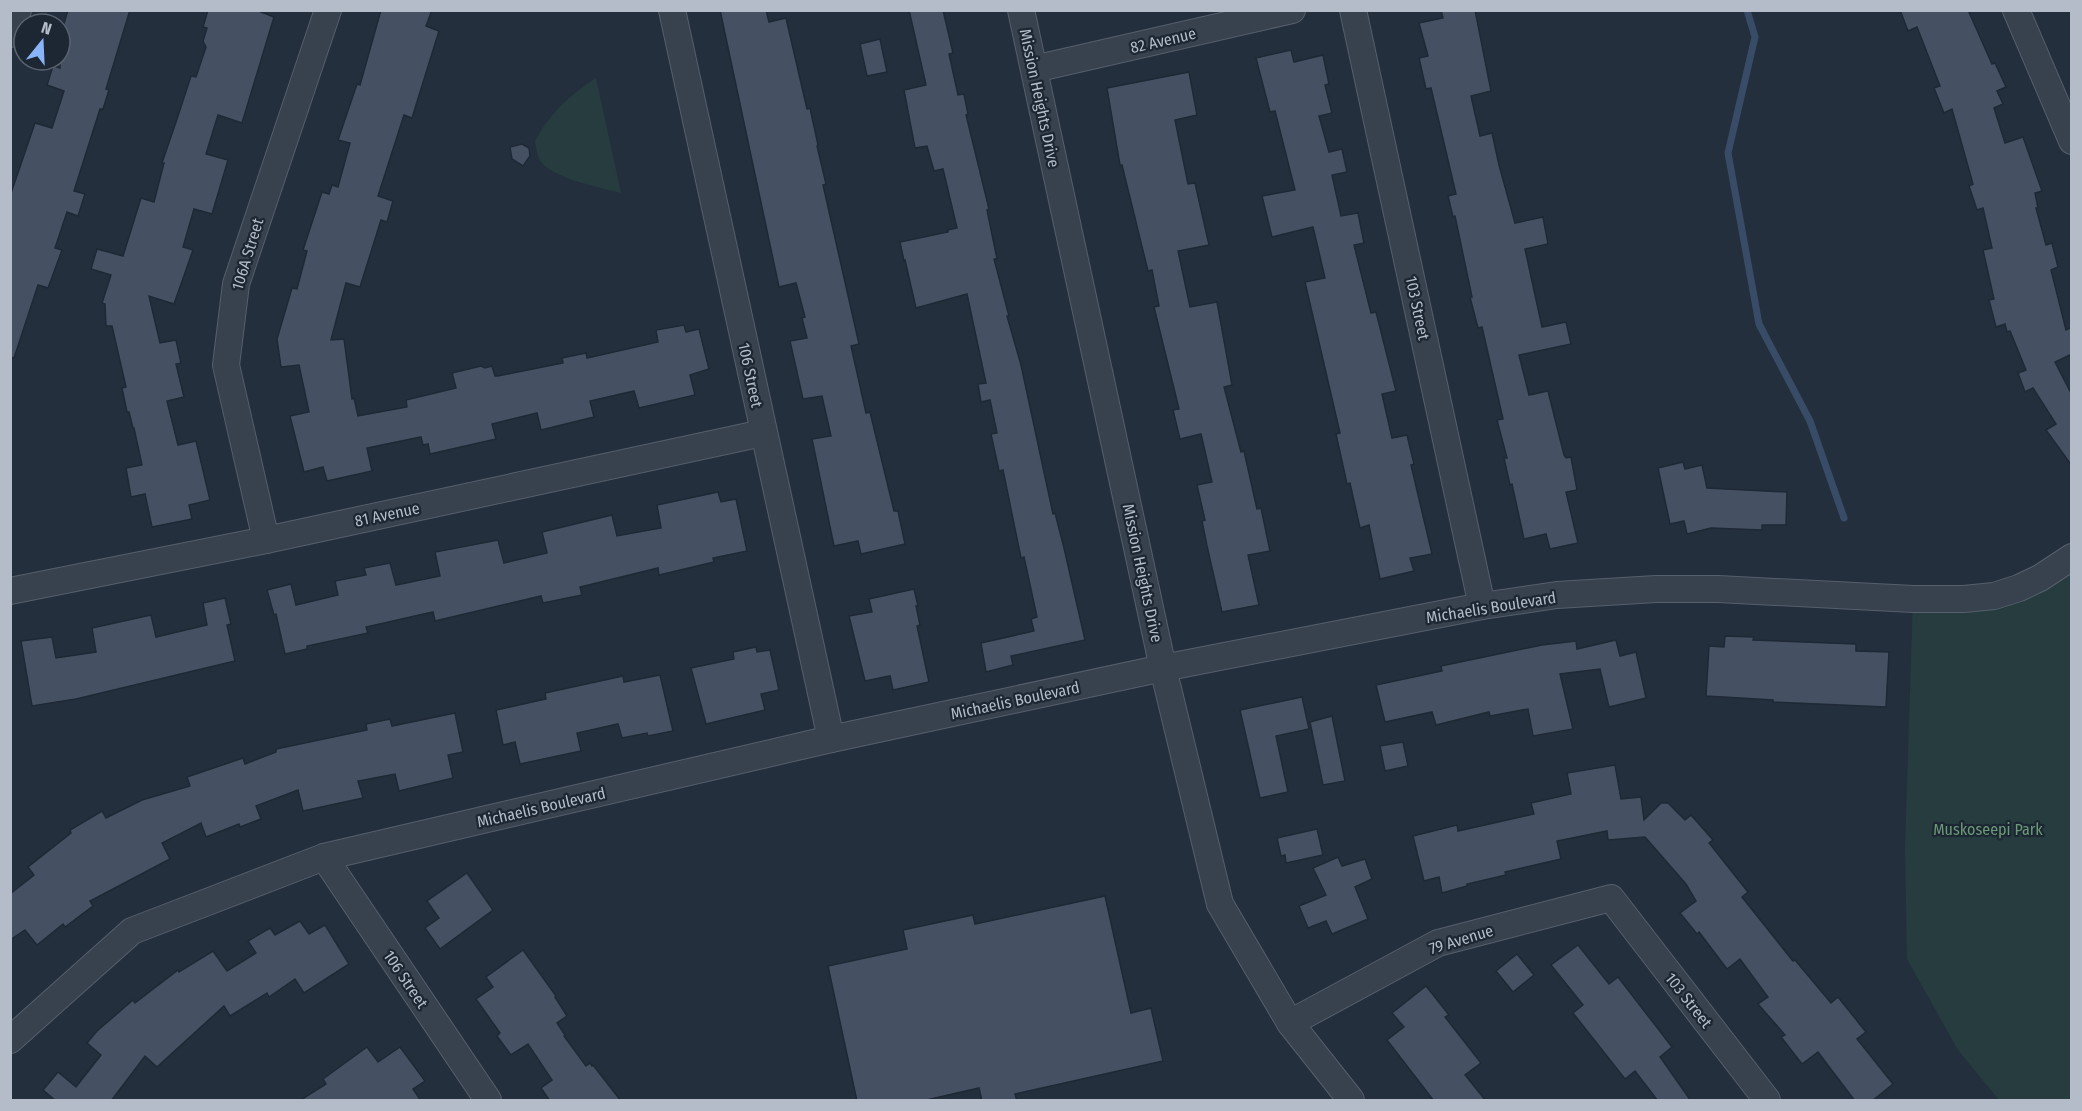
<svg xmlns="http://www.w3.org/2000/svg" width="2082" height="1111" viewBox="0 0 2082 1111" font-family="'Fira Sans Condensed',sans-serif">
<style>
.green{fill:#263c3f}
.lines{fill:none;stroke-linecap:round;stroke-linejoin:round}
.stream{stroke:#394c67;stroke-width:7}
.building{fill:#455162;stroke:#1f2835;stroke-width:1.5}
.minor-casing{stroke:#565f6c;stroke-width:28}
.minor{stroke:#38414e;stroke-width:26}
.labels{text-anchor:middle;stroke-width:4.5;stroke-linejoin:round;paint-order:stroke}
.street-label{font-size:16px;fill:#b4bcc9;stroke:#1d2633}
.park-label{font-size:16px;fill:#6b9a76;stroke:#1d2633}
</style>
<rect width="100%" height="100%" fill="#242f3e"/>
<!-- green -->
<g class="green">
<path d="M 596,78 L 621,193 C 602,188 550,178 540,160 C 537,155 536,147 535,141 C 549,114 570,95 596,78 Z"/>
<polygon points="2071,557 2071,1100 1999,1100 1958,1050 1907,959 1905,848 1913,599 1964,599"/>
</g>
<g class="lines">
<!-- stream -->
<polyline class="stream" points="1747,10 1755,37 1728,153 1759,324 1810,421 1844,518"/>
</g>
<!-- building -->
<g class="building">
<polygon points="68,10 130,10 106,89 109,90 103,109 100,109 74,191 85,194 78,216 67,212 55,248 62,250 48,288 38,285 14,358 10,357 10,196 35,123 52,128 64,91 47,85 53,66 60,68 60,37"/>
<polygon points="208,10 256,10 274,17 242,123 218,115 206,154 228,160 212,214 194,209 183,247 193,250 174,304 149,296 160,343 176,340 181,363 176,364 184,397 167,401 178,445 196,441 210,500 189,505 192,519 152,527 145,494 131,497 126,468 142,465 134,428 133,428 129,412 127,412 122,388 126,387 112,326 106,326 105,304 102,303 111,275 91,269 97,249 123,256 141,198 154,202 164,163 162,163 177,119 191,76 196,77 206,47 203,41 207,28 203,27"/>
<polygon points="381,10 432,10 426,26 439,31 412,118 404,115 378,196 393,201 387,222 381,220 360,287 346,283 331,340 344,339 352,399 354,398 358,416 407,407 406,400 456,388 452,373 481,366 485,368 492,366 495,376 498,376 563,363 562,358 586,353 587,358 658,342 656,330 684,325 686,332 699,329 709,369 690,375 695,395 639,408 634,391 590,401 594,417 541,430 537,413 492,424 496,439 430,454 428,444 423,445 421,437 367,448 372,471 327,481 323,467 304,472 290,416 309,412 299,365 281,367 277,339 292,288 297,289 307,251 303,250 322,192 329,194 332,185 338,187 350,143 338,140 357,84 360,85"/>
<polygon points="720,10 766,10 769,22 786,18 807,109 810,108 818,145 817,146 826,184 823,185 859,344 851,346 866,413 870,412 894,511 898,511 905,544 861,554 858,541 834,546 812,439 831,436 822,396 803,399 790,341 807,338 802,318 805,317 796,283 779,287"/>
<polygon points="909,10 943,10 953,53 949,54 958,95 964,94 968,114 966,115 989,209 987,210 997,259 994,259 1009,316 1007,316 1021,365 1053,514 1055,513 1064,548 1085,640 1011,656 1013,665 986,672 981,643 1034,631 1031,619 1037,617 1024,557 1021,558 1003,470 999,471 991,434 997,433 990,400 981,402 978,384 986,383 967,294 916,308 905,260 904,261 900,242 948,232 948,230 957,228 943,169 934,171 927,146 915,148 904,90 926,85"/>
<polygon points="1441,10 1475,10 1491,91 1471,96 1480,136 1492,133 1499,165 1515,223 1543,217 1548,244 1525,249 1542,327 1566,322 1571,344 1519,355 1529,395 1548,391 1564,455 1566,458 1571,457 1577,490 1566,492 1578,543 1550,549 1546,534 1524,539 1512,484 1510,485 1504,458 1507,458 1497,420 1503,419 1482,327 1478,328 1470,297 1472,297 1455,216 1453,217 1448,196 1456,194 1431,88 1426,89 1419,58 1428,56 1419,23 1443,18"/>
<polygon points="1900,10 1968,10 1992,64 1995,63 2006,87 1997,91 2003,104 1994,108 2005,143 2023,137 2042,191 2035,193 2038,208 2036,208 2046,245 2052,243 2058,267 2051,270 2066,330 2072,327 2072,354 2055,362 2072,395 2072,466 2046,430 2056,424 2033,388 2025,392 2018,373 2026,370 2010,331 2007,332 2005,324 1996,327 1989,300 1994,299 1983,250 1992,248 1983,208 1977,210 1969,186 1973,184 1952,109 1944,113 1934,88 1940,86 1917,27 1908,31"/>
<polygon points="880,39 887,72 867,76 860,44"/>
<polygon points="1291,50 1294,62 1323,55 1329,84 1325,85 1332,113 1319,116 1329,152 1342,149 1347,172 1332,175 1341,216 1358,213 1364,243 1354,245 1371,313 1376,312 1396,391 1382,394 1392,438 1407,435 1414,464 1411,465 1432,554 1410,558 1414,571 1380,579 1369,525 1360,528 1350,483 1347,484 1336,434 1340,433 1305,282 1325,278 1313,227 1272,237 1262,196 1295,190 1275,111 1270,112 1256,58"/>
<polygon points="1189,72 1197,115 1175,120 1188,184 1195,183 1209,245 1178,251 1190,307 1217,302 1232,385 1224,387 1241,452 1244,451 1257,509 1261,508 1270,551 1248,555 1259,605 1222,612 1207,546 1202,521 1205,520 1197,485 1212,482 1201,434 1180,439 1173,410 1179,409 1154,307 1159,306 1152,270 1148,271 1122,165 1120,165 1107,88"/>
<polygon points="522,144 529,148 530,156 523,166 512,159 510,147"/>
<polygon points="1683,462 1685,469 1702,465 1707,488 1787,492 1786,525 1762,525 1762,530 1711,528 1687,534 1684,521 1670,524 1658,468"/>
<polygon points="718,492 721,502 736,499 747,551 713,558 714,562 659,575 658,568 580,587 582,595 543,603 541,596 435,621 433,612 366,627 368,633 307,646 307,649 285,654 276,614 274,615 267,590 291,584 296,605 338,595 335,581 366,575 364,568 390,563 396,585 440,576 435,552 498,540 504,563 547,553 542,532 612,515 617,536 661,528 657,505"/>
<polygon points="914,589 918,606 916,606 920,625 917,626 929,682 893,690 890,676 865,681 849,616 872,612 869,599"/>
<polygon points="225,598 231,624 227,625 235,661 76,699 32,706 21,641 52,637 56,658 96,652 92,628 151,615 156,637 207,625 203,603"/>
<polygon points="1725,636 1754,637 1753,640 1856,644 1856,651 1889,652 1886,707 1773,702 1773,700 1706,696 1709,646 1724,647"/>
<polygon points="1616,640 1620,656 1636,652 1646,698 1609,707 1600,669 1560,674 1573,729 1533,736 1528,709 1490,716 1489,712 1436,725 1432,712 1385,722 1376,685 1442,671 1441,666 1542,645 1576,641 1577,649"/>
<polygon points="756,647 757,652 770,650 779,690 761,694 765,710 706,724 691,668 734,659 733,652"/>
<polygon points="660,675 673,731 648,736 647,733 622,738 618,724 577,733 581,751 520,764 515,742 503,745 496,710 546,699 545,693 623,676 624,682"/>
<polygon points="1302,697 1309,729 1276,736 1288,792 1260,798 1240,710"/>
<polygon points="455,713 463,752 448,755 453,778 399,791 395,774 358,781 363,798 303,811 298,790 256,806 261,819 240,827 239,824 206,837 201,823 162,843 170,859 90,901 93,906 65,927 63,924 37,945 25,930 10,940 10,894 34,875 28,867 71,833 70,830 102,811 106,818 142,800 190,786 187,777 243,758 245,764 276,752 276,749 367,730 366,724 390,719 392,726"/>
<polygon points="1332,716 1345,781 1323,785 1310,722"/>
<polygon points="1403,742 1408,766 1385,771 1380,746"/>
<polygon points="1615,765 1621,799 1641,797 1644,820 1661,803 1668,803 1685,820 1691,815 1713,840 1709,843 1748,892 1742,897 1793,961 1795,960 1831,1003 1838,997 1866,1032 1857,1039 1893,1084 1872,1101 1855,1101 1818,1052 1802,1064 1781,1037 1785,1035 1758,1004 1768,997 1740,959 1727,969 1699,932 1697,934 1680,913 1696,901 1686,884 1645,837 1608,840 1607,831 1557,841 1561,859 1505,872 1506,875 1467,884 1467,886 1442,893 1439,877 1424,881 1413,836 1457,825 1458,831 1534,814 1531,803 1571,794 1567,773"/>
<polygon points="1317,829 1323,855 1286,863 1285,855 1281,856 1277,838"/>
<polygon points="1338,857 1342,866 1365,859 1372,879 1355,887 1368,919 1332,934 1326,921 1308,928 1299,906 1326,895 1313,868"/>
<polygon points="467,873 493,910 440,949 425,928 439,918 427,901"/>
<polygon points="1105,896 1131,1013 1151,1008 1163,1061 1015,1094 1017,1101 982,1101 979,1088 922,1101 857,1101 828,966 907,949 903,930 973,915 975,924"/>
<polygon points="300,921 309,934 325,925 349,964 304,993 295,979 269,997 267,993 230,1016 224,1006 157,1067 145,1056 111,1101 56,1101 43,1090 58,1072 76,1087 101,1055 87,1043 97,1031 133,1000 135,1003 178,970 179,972 213,951 227,971 256,953 248,941 270,928 275,935"/>
<polygon points="1578,945 1609,984 1618,977 1672,1047 1660,1057 1691,1101 1658,1101 1635,1071 1625,1079 1573,1013 1583,1005 1551,965"/>
<polygon points="523,950 556,996 555,997 567,1016 557,1023 565,1035 564,1036 586,1066 590,1063 592,1066 593,1065 621,1101 550,1101 541,1088 552,1080 528,1044 511,1055 497,1036 500,1033 476,999 493,987 486,977"/>
<polygon points="1517,954 1534,975 1513,992 1496,971"/>
<polygon points="1426,986 1449,1015 1445,1017 1481,1063 1465,1075 1486,1101 1434,1101 1387,1040 1404,1027 1392,1013"/>
<polygon points="367,1047 378,1062 400,1047 425,1081 413,1089 421,1101 299,1101 326,1084 323,1079"/>
</g>
<g class="lines">
<!-- minor casing -->
<g class="minor-casing">
<g id="minor">
<polyline points="672,10 831,739"/>
<polyline points="1021,10 1163,668 1220,904 1290,1023 1351,1100"/>
<polyline points="1353,10 1482,606"/>
<polyline points="2016,10 2072,141"/>
<polyline points="10,34 18,10"/>
<polyline points="1034,69 1292,10"/>
<polyline points="266,540 226,365 236,284 328,10"/>
<polyline points="10,591 266,540 763,433"/>
<polyline points="324,857 488,1100"/>
<polyline points="1290,1023 1438,943 1611,898 1767,1100"/>
<polyline points="10,1040 132,931 324,857 831,739 1163,668 1482,606 1557,595 1656,589 1718,589 1913,599 1964,599 1994,596 2019,588 2040,578 2072,557"/>
</g>
</g>
<!-- minor -->
<use href="#minor" class="minor"/>
</g>
<g class="labels">
<!-- street labels -->
<g class="street-label">
<text transform="translate(1163 40) rotate(-13)" y="6">82 Avenue</text>
<text transform="translate(1040 98) rotate(78)" y="6">Mission Heights Drive</text>
<text transform="translate(247 254) rotate(-73)" y="6">106A Street</text>
<text transform="translate(1418 308) rotate(78)" y="6">103 Street</text>
<text transform="translate(751 375) rotate(78)" y="6">106 Street</text>
<text transform="translate(387 514) rotate(-12)" y="6">81 Avenue</text>
<text transform="translate(1143 573) rotate(78)" y="6">Mission Heights Drive</text>
<text transform="translate(1491 607) rotate(-9)" y="6">Michaelis Boulevard</text>
<text transform="translate(1015 700) rotate(-12)" y="6">Michaelis Boulevard</text>
<text transform="translate(541 807) rotate(-13)" y="6">Michaelis Boulevard</text>
<text transform="translate(1461 939) rotate(-17)" y="6">79 Avenue</text>
<text transform="translate(406 979) rotate(56)" y="6">106 Street</text>
<text transform="translate(1689 1000) rotate(52)" y="6">103 Street</text>
</g>
<!-- park labels -->
<g class="park-label">
<text x="1988" y="835">Muskoseepi Park</text>
</g>
</g>
<!-- border -->
<rect width="2082" height="1111" fill="none" stroke="#b4bcc9" stroke-width="24"/>
<!-- north arrow -->
<g transform="translate(42 42) rotate(18)"><circle r="28" fill="#1d2633" stroke="#59626f" stroke-width="1.5"/>
<path d="M0-4.5L10 22L0 15L-10 22Z" fill="#8ab4f8"/>
<text y="-9" font-size="16" font-weight="bold" text-anchor="middle" fill="#b4bcc9">N</text>
</g>
</svg>
